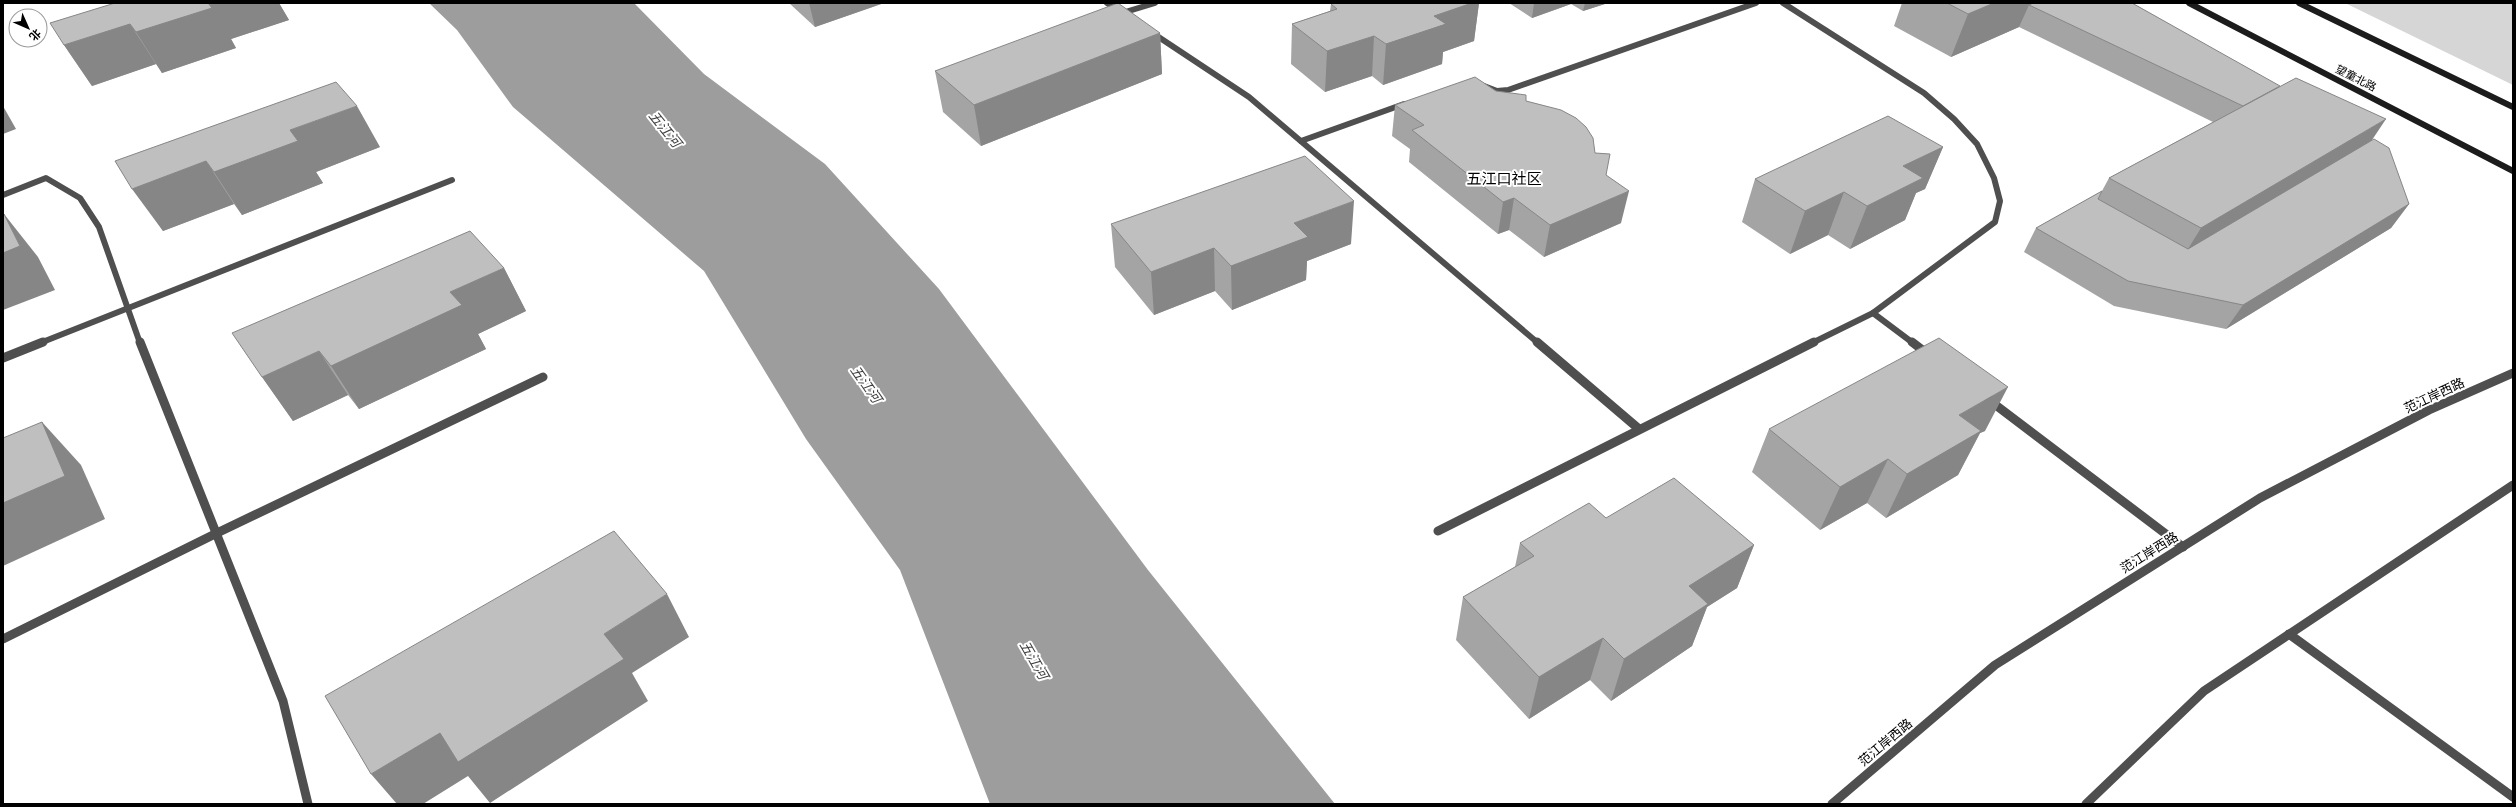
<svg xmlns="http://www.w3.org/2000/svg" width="2516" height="807" viewBox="0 0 2516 807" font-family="Quicksand,'Noto Sans SC',sans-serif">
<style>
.green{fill:#d6d6d6}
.water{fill:#9d9d9d}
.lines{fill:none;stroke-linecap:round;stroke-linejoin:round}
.service-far1{stroke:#4f4f4f;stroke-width:6}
.service{stroke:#4f4f4f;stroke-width:9}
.tertiary{stroke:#4f4f4f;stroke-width:9}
.secondary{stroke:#1c1c1c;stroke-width:6}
.wall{fill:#a4a4a4}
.shaded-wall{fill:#868686}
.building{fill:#bfbfbf;stroke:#868686}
.labels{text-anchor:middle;stroke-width:4;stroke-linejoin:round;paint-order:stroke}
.far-street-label{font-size:11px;fill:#000;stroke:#fff}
.street-label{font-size:13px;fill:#000;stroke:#fff}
.water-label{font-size:14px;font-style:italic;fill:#3e3e3e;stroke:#fff}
.quarter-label{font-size:15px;fill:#000;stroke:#fff}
</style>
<rect width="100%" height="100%" fill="#fff"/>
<!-- green -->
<polygon class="green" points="2345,3 2513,3 2513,85"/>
<!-- water -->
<polygon class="water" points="429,3 634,3 704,74 825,164 939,289 1148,570 1335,804 990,804 900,570 806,439 704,271 513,107 457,30"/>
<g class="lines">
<!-- service-far1 -->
<g class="service-far1">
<polyline points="1107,3 1120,11"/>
<polyline points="1783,3 1924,93 1954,119 1977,144 1994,178 2000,201 1995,222 1873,313 1812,343"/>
<polyline points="1122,13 1155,3"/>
<polyline points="1151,32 1249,97 1538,343"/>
<polyline points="1484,86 1497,91 1508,90 1756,3"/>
<polyline points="1301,141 1404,104"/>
<polyline points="3,195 46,178 80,198 99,227 140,343"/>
<polyline points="1873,313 1913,343"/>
<polyline points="40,343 452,180"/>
</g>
<!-- service -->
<g class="service">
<polyline points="140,342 283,701 308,804"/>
<polyline points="1537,342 1639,429"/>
<polyline points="1912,342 1929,355"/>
<polyline points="3,358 43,342"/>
<polyline points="1989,400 2183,547"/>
<polyline points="1438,531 1814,342"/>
<polyline points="2289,634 2513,797"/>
<polyline points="3,639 217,533 543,377"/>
</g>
<!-- tertiary -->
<g class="tertiary">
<polyline points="1832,804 1995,665 2260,498 2429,410 2513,373"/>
<polyline points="2086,804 2204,691 2513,485"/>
</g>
<!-- secondary -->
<g class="secondary">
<polyline points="2189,3 2513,171"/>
<polyline points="2299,3 2513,107"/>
</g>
</g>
<!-- wall -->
<g class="wall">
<polygon points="115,3 279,3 289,20 231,39 236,48 162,73 156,64 92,86 64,45"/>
<polygon points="789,3 884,3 815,27"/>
<polygon points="1334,3 1479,3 1474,41 1443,52 1442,64 1383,85 1372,76 1325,92 1291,64 1292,24 1330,11 1331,4"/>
<polygon points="1509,3 1608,3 1583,11 1571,4 1532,18"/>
<polygon points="1902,3 2132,3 2372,140 2409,204 2391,228 2226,329 2114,306 2024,252 2036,228 2102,191 2109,178 2213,122 2019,27 1951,57 1894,26"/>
<polygon points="1160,33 1162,74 981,146 943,112 935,71"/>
<polygon points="1496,91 1526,101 1595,153 1606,175 1621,223 1544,257 1509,230 1498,234 1409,162 1410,149 1392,136 1395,105"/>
<polygon points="380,147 316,172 323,183 242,215 234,204 163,231 115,161"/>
<polygon points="1943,147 1925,189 1916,193 1905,220 1850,249 1828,235 1790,254 1742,222 1755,179"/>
<polygon points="1111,224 1351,244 1307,261 1306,280 1232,310 1215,291 1154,315 1115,267"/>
<polygon points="504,268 526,311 478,334 486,349 359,409 348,395 293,421 262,377"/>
<polygon points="1769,429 1985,431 1980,433 1958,475 1886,518 1867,503 1820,530 1752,472"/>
<polygon points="1606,518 1754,545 1737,588 1707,607 1692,646 1611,701 1590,680 1529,719 1456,640 1463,597 1515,567 1520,543"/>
</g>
<!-- shaded-wall -->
<g class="shaded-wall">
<polygon points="207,3 279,3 289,20 231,39 236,48 162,73 136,32"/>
<polygon points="809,3 884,3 815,27"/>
<polygon points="1472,3 1479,3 1474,41 1443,52 1442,64 1383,85 1386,44 1434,16"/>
<polygon points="1534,3 1572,3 1571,4 1532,18"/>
<polygon points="1585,3 1608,3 1583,11"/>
<polygon points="1994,3 2071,3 2029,5 2019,27 1951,57 1968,14"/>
<polygon points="130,24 156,64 92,86 64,45"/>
<polygon points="1160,33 1162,74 981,146 974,105"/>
<polygon points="1374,36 1372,76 1325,92 1327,51"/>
<polygon points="3,106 16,129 3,134"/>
<polygon points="357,106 380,147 316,172 323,183 242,215 214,172 290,130"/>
<polygon points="2386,119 2356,164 2173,273 2201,228"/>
<polygon points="1943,147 1925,189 1916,193 1905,220 1850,249 1867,206 1903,166"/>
<polygon points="206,161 234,204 163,231 132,189"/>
<polygon points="1629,191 1621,223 1544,257 1550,225"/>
<polygon points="1844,192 1828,235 1790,254 1805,211"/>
<polygon points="1514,198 1509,230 1498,234 1503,202"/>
<polygon points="1354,201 1351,244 1307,261 1306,280 1232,310 1231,266 1294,223"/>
<polygon points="2409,204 2391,228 2226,329 2243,305"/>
<polygon points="4,214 38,257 55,290 3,310"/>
<polygon points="1214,248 1215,291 1154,315 1151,272"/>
<polygon points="504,268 526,311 478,334 486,349 359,409 331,366 450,292"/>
<polygon points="319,351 348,395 293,421 262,377"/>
<polygon points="2008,387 1985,431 1980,433 1958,475 1886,518 1907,474 1959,415"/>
<polygon points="42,422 81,465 105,519 3,566 3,503"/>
<polygon points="1888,459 1867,503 1820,530 1840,487"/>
<polygon points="1754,545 1737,588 1707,607 1692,646 1611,701 1624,659 1689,586"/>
<polygon points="667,594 689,637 632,673 648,701 490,803 468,776 423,804 397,804 371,774 604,634"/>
<polygon points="1603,638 1590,680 1529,719 1539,677"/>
</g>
<!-- building -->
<g class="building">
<polygon points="115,3 208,3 212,8 136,32 130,24 64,45 50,23"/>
<polygon points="1118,3 1160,33 974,105 935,71"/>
<polygon points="1334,3 1472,3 1434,16 1446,24 1386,44 1374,36 1327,51 1292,24 1337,9 1331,4"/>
<polygon points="1947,3 1994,3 1968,14"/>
<polygon points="2033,3 2132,3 2280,86 2243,106 2029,5"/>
<polygon points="1475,77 1496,91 1526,95 1526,101 1561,110 1576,118 1586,127 1593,138 1595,153 1610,154 1606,175 1629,191 1550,225 1514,198 1503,202 1412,130 1424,125 1395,105"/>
<polygon points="2296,78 2386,119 2201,228 2109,178"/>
<polygon points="336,82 357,106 290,130 298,141 214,172 206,161 132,189 115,161"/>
<polygon points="1888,116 1943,147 1903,166 1923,178 1867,206 1844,192 1805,211 1755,179"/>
<polygon points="2374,139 2389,148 2409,204 2243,305 2128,281 2036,228 2102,191 2098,199 2188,249"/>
<polygon points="1305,156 1354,201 1294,223 1308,237 1231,266 1214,248 1151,272 1111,224"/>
<polygon points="3,214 4,214 20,246 3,253"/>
<polygon points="470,231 504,268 450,292 462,305 331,366 319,351 262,377 232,333"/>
<polygon points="1939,338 2008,387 1959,415 1981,431 1907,474 1888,459 1840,487 1769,429"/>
<polygon points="42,422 65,476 3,503 3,438"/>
<polygon points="1674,478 1754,545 1689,586 1708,604 1624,659 1603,638 1539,677 1463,597 1534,556 1520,543 1589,503 1606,518"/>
<polygon points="614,531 667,594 604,634 624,659 458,762 440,733 371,774 325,696"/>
</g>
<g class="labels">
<!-- far-street labels -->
<g class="far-street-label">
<text transform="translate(2356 78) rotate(27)" y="4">望童北路</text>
</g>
<!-- street labels -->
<g class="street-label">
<text transform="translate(2434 395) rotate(-25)" y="5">范江岸西路</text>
<text transform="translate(2149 552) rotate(-32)" y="5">范江岸西路</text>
<text transform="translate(1885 742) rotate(-40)" y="5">范江岸西路</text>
</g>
<!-- water labels -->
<g class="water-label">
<text transform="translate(665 129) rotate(51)" y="5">五江河</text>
<text transform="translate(866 384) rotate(55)" y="5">五江河</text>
<text transform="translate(1034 660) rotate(60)" y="5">五江河</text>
</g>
<!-- quarter labels -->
<g class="quarter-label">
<text x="1504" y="184">五江口社区</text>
</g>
</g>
<!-- border -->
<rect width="2516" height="807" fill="none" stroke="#000000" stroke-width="8"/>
<!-- north arrow -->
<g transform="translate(28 28) rotate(135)"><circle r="19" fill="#ffffff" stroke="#999999"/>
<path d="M0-3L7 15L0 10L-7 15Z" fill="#000000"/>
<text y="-6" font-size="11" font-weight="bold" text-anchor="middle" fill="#000000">北</text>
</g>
</svg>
